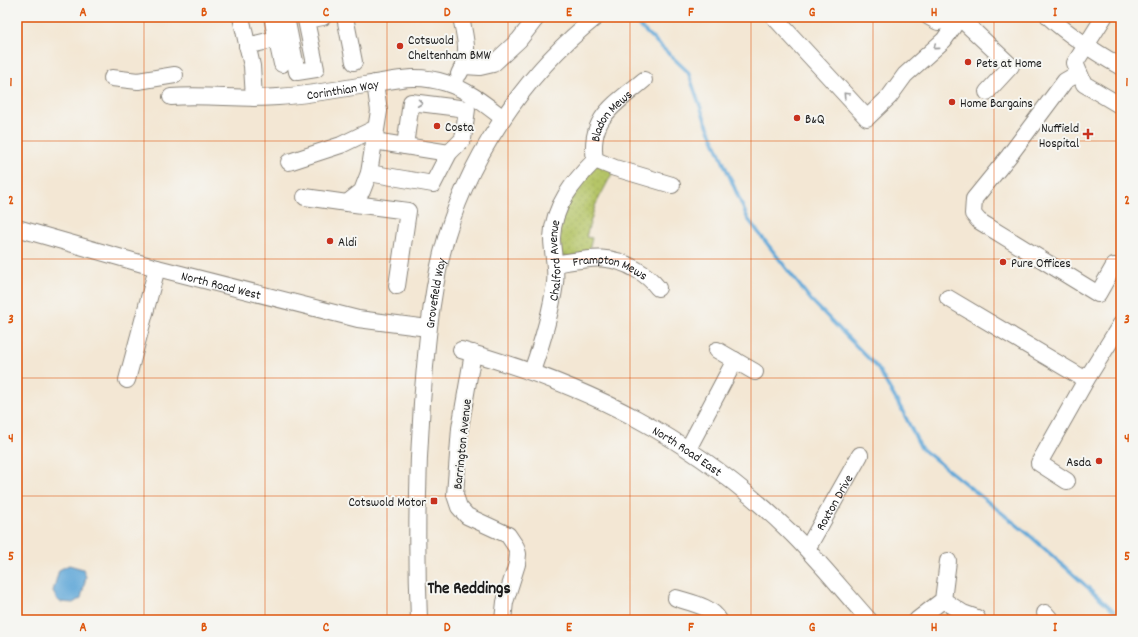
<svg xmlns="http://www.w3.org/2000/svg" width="1138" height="637" viewBox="0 0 1138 637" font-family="Dekko,sans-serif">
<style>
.park{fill:url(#park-dots);stroke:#687042}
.water{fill:#62a8d8;stroke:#3f627a}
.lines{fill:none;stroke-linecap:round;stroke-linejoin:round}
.stream{stroke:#62a8d8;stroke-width:3.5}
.minor-casing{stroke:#888278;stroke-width:18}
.minor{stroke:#fff;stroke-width:16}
.oneway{stroke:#999}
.grid{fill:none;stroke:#de560d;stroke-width:1;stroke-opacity:0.55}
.poi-dot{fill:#c8321e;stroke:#f6f6f2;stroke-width:1.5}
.labels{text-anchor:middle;stroke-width:4;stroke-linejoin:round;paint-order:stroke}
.poi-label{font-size:13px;fill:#1c1c1c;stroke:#f6f6f2;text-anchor:start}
.street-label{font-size:13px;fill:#1c1c1c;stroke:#f6f6f2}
.district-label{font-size:17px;font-weight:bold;fill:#1c1c1c;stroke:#f6f6f2}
.neatline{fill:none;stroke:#de560d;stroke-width:1.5}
.grid-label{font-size:13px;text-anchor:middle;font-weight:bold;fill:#de560d}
</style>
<defs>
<pattern id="park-dots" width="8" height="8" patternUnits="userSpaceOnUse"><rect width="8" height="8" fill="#b5c567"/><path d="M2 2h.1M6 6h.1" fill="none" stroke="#9ba959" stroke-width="1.8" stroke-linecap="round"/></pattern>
</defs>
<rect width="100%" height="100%" fill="#f6f6f2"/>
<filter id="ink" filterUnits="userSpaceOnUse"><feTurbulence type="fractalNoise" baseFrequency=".025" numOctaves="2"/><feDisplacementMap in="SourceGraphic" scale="8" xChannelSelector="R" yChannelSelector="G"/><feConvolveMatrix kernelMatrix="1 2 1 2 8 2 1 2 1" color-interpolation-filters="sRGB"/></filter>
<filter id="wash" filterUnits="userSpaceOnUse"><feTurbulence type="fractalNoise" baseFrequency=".012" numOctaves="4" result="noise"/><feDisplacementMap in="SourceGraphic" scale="16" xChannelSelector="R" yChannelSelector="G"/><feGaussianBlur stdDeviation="0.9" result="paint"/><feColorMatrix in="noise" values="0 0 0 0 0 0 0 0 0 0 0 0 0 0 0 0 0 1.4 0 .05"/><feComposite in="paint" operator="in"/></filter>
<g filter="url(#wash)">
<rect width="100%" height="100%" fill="#f3e7d4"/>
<!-- park -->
<polygon class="park" points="595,160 615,168 595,206 586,237 592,238 587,259 554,255 554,221"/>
<!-- water -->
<polygon class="water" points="69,565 83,569 86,577 81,598 73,603 60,602 56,598 53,591 59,570"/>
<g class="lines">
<!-- stream -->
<polyline class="stream" points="631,18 688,72 705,120 748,219 811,300 877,367 902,410 921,448 1028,534 1121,617"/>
</g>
</g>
<g filter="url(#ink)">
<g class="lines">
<!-- minor casing -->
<g class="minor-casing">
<g id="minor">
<polyline points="241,17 252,66 254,98"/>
<polyline points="272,17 282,64"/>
<polyline points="286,17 297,72 316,69 306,20 323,17"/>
<polyline points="345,17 354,62"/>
<polyline points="774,17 867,118 889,97 905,75 944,40 960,17"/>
<polyline points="929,17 938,22 946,20 947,17"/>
<path d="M 1049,17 C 1071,37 1095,52 1121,67"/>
<polyline points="1104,17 1075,63 1084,84 1121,106"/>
<polyline points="960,18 1011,66 987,92"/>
<polyline points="247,46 276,39"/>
<polyline points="464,66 480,67 493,64 519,40 537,17"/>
<polyline points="1079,73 1065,81 1009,156 974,199 973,214 979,221 1098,294 1114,266"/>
<path d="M 459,74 C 471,54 465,38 461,17"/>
<polyline points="112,78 138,81 175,75"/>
<polyline points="375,83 379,111 369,173 362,191 347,203 408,211 397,286"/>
<path id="s1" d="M 171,97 C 207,94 242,100 278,97 C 307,95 336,90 365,85 C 396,80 415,73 446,83 C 468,90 486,105 503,118"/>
<polyline points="374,141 449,153"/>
<path id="s2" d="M 595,160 C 588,117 616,104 644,80"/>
<polyline points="595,160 615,168 672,185"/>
<polyline points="289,162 341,145 376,128"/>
<polyline points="369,173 433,184 449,153 463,139 467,109 411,102 405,146"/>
<polyline points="305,197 347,203"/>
<path id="s3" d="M 17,228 L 157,268 L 358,319 L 428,328"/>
<path id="s4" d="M 555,264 C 586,259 609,252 637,270 C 646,275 651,279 658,288"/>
<polyline points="948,298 1086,380"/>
<path id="s5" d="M 461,350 C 588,385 693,438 788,530 C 817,558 842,590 869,620"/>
<polyline points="717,350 755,372"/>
<polyline points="473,353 460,428 455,495 459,507 467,516 508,535 516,547 518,554 517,564 505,602 503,620"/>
<path id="s6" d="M 532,371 C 542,343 551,313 555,283 C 557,267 552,253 552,238 C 553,206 574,181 595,160"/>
<polyline points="127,380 157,268"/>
<polyline points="688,449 735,360"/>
<polyline points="1067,481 1039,463 1086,380 1121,324"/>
<path id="s7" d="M 807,549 L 860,455"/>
<path d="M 676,598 C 691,603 711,606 719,620"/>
<polyline points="943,600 963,613 977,618"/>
<polyline points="1045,613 1051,620"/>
<path id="s8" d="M 419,620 C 416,548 417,475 422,403 C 426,352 430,302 442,253 C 464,163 524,74 596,17"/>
<polyline points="917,620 943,600 948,561"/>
</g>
</g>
<!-- minor -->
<use href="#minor" class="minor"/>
</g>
<!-- one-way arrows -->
<defs><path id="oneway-chevron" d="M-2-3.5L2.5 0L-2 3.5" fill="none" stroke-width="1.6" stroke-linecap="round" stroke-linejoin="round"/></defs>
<g class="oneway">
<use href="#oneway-chevron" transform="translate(936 47) rotate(140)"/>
<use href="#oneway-chevron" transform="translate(846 95) rotate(-133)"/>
<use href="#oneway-chevron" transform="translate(420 103) rotate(7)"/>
</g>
</g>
<!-- grid -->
<path class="grid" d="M 144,17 L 144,620M 265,17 L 265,620M 387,17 L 387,620M 508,17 L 508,620M 630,17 L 630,620M 751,17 L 751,620M 873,17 L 873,620M 994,17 L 994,620M 17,141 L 1121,141M 17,259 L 1121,259M 17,378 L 1121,378M 17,496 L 1121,496"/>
<!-- markers -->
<g class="poi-dot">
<circle cx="400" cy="46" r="4"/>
<circle cx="968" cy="62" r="4"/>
<circle cx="952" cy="102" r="4"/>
<circle cx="797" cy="118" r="4"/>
<circle cx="437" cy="126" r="4"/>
<path d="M1086 128h4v4h4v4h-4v4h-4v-4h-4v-4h4z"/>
<circle cx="330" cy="241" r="4"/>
<circle cx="1003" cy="262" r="4"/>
<circle cx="1099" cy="461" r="4"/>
<rect x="430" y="497" width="8" height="8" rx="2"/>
</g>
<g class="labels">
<!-- poi labels -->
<g class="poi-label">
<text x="408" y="44">Cotswold<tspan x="408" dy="15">Cheltenham BMW</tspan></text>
<text x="976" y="67">Pets at Home</text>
<text x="960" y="107">Home Bargains</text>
<text x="805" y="123">B&amp;Q</text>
<text x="445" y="131">Costa</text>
<text x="1079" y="132" text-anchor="end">Nuffield<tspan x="1079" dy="15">Hospital</tspan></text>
<text x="338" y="246">Aldi</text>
<text x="1011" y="267">Pure Offices</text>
<text x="1091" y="466" text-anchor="end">Asda</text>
<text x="426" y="506" text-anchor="end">Cotswold Motor</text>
</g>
<!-- street labels -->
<g class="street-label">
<text dy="5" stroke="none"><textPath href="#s1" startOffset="172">Corinthian Way</textPath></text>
<text dy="5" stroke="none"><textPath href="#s2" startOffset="50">Bladon Mews</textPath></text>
<text dy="5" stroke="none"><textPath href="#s6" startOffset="114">Chalford Avenue</textPath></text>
<text dy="5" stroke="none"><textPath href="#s4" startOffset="57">Frampton Mews</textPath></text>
<text dy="5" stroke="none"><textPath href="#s3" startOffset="212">North Road West</textPath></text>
<text dy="5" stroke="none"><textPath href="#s8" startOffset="328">Grovefield Way</textPath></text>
<text transform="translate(461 444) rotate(-84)" y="5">Barrington Avenue</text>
<text dy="5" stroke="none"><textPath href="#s5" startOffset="249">North Road East</textPath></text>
<text dy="5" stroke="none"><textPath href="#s7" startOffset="54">Roxton Drive</textPath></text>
</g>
<!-- district labels -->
<g class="district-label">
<text x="469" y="593">The Reddings</text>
</g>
</g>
<!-- margin -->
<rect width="1138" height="637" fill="none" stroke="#f6f6f2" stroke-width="44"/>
<rect x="22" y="22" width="1094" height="593" class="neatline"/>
<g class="grid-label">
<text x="83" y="16">A</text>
<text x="204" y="16">B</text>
<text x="326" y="16">C</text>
<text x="447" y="16">D</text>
<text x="569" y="16">E</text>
<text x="691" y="16">F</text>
<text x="812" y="16">G</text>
<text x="934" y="16">H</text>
<text x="1055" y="16">I</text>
<text x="11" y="86">1</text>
<text x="1127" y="86">1</text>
<text x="11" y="204">2</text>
<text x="1127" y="204">2</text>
<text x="11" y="323">3</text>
<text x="1127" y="323">3</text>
<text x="11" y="442">4</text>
<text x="1127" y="442">4</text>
<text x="11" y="560">5</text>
<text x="1127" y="560">5</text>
<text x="83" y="631">A</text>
<text x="204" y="631">B</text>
<text x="326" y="631">C</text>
<text x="447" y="631">D</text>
<text x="569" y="631">E</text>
<text x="691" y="631">F</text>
<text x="812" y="631">G</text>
<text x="934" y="631">H</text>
<text x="1055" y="631">I</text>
</g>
</svg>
